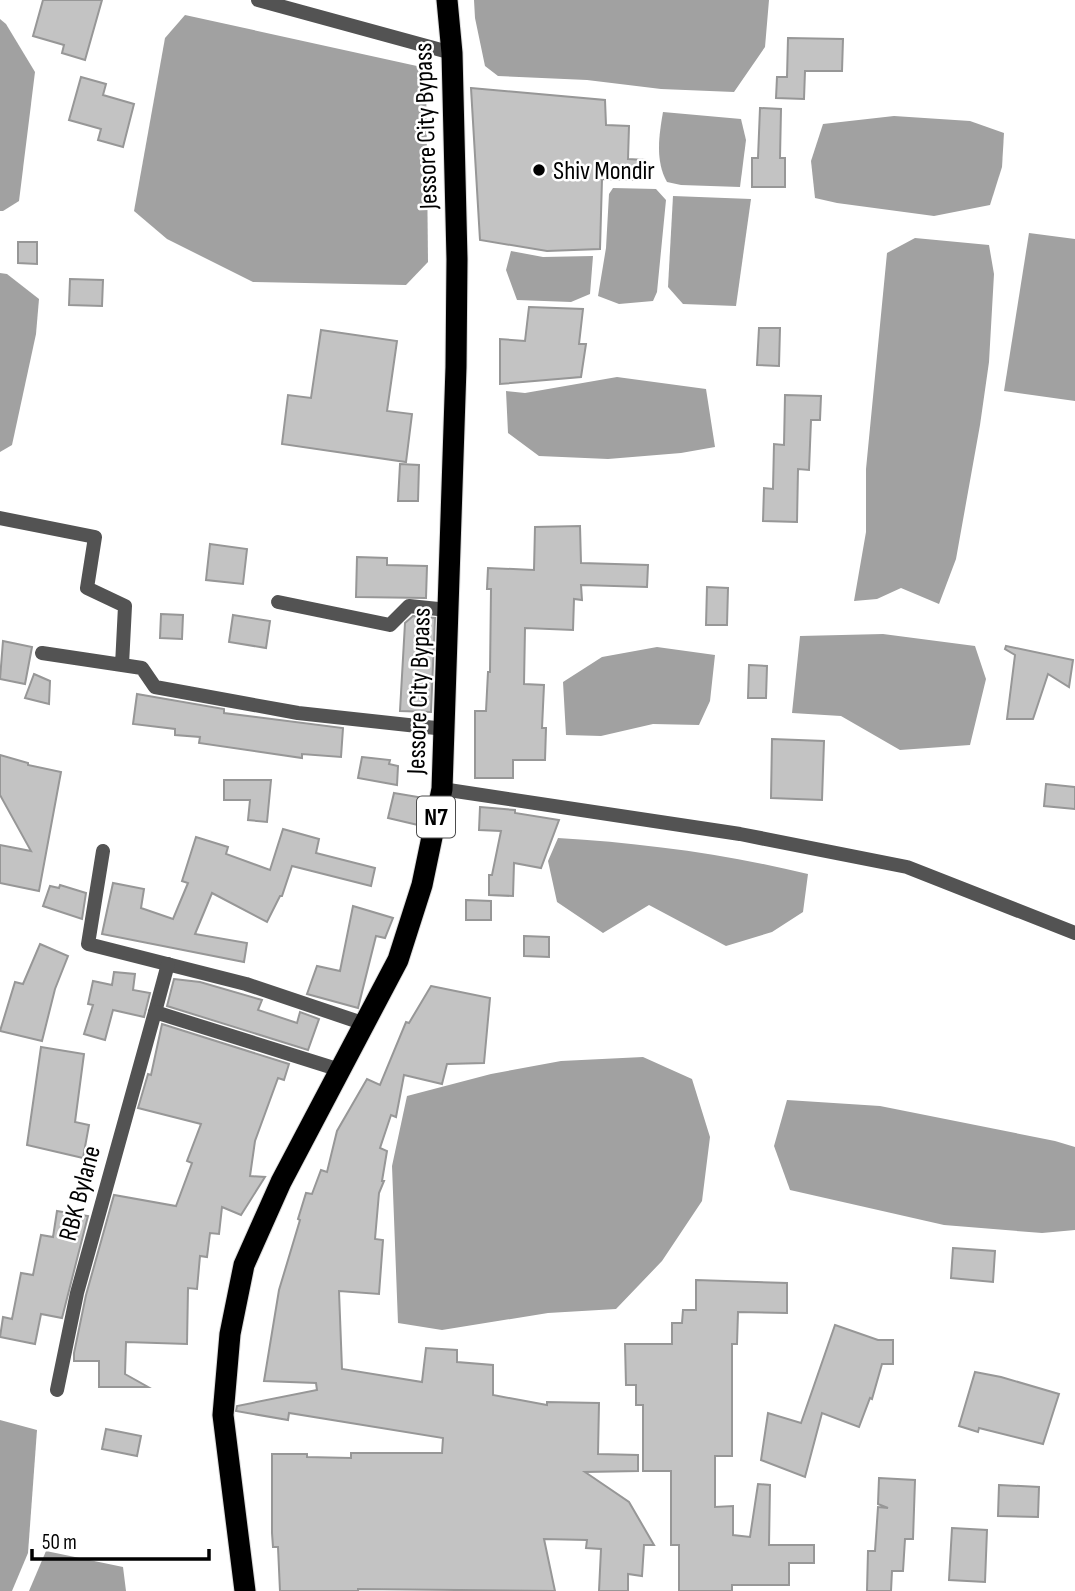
<svg xmlns="http://www.w3.org/2000/svg" width="1075" height="1591" viewBox="0 0 1075 1591" font-family="'Sofia Sans Condensed',sans-serif">
<style>
.water{fill:#a1a1a1}
.building{fill:#c3c3c3;stroke:#979797;stroke-width:2}
.lines{fill:none;stroke-linecap:round;stroke-linejoin:round}
.highway-casing{stroke:#dbdbdb;stroke-width:23}
.street{stroke:#535353;stroke-width:14}
.highway{stroke:#000;stroke-width:21}
.poi-dot{fill:#000;stroke:#fff;stroke-width:2.5}
.labels{text-anchor:middle;stroke-width:5;stroke-linejoin:round;paint-order:stroke}
.shield{fill:#fff;stroke:#4c4c4c;stroke-width:2}
.shield-label{font-size:24px;font-weight:bold;fill:#000}
.street-label{font-size:26px;fill:#000;stroke:#fff}
.poi-label{font-size:26px;fill:#000;stroke:#fff;text-anchor:start}
</style>
<rect width="100%" height="100%" fill="#fff"/>
<!-- water -->
<g class="water">
<polygon points="474,0 769,0 765,47 734,92 661,89 587,80 498,76 485,66 475,18"/>
<polygon points="185,15 426,68 428,262 406,285 253,282 167,239 134,211 165,38"/>
<polygon points="0,19 6,24 35,72 19,201 3,211 0,211"/>
<path d="M 663,112 L 741,119 L 746,140 L 740,187 L 681,185 L 667,182 C 655,161 659,135 663,112 Z"/>
<polygon points="894,116 970,121 1004,133 1002,167 990,205 934,216 837,203 815,198 811,161 823,124"/>
<polygon points="613,188 656,189 666,200 657,292 653,301 619,304 598,296 606,248 609,194"/>
<polygon points="673,196 751,199 736,306 683,304 668,287"/>
<polygon points="1029,233 1075,239 1075,401 1004,391"/>
<polygon points="915,238 989,245 994,274 989,362 980,425 956,559 939,604 901,588 877,599 854,601 866,532 866,469 887,253"/>
<polygon points="511,251 543,257 593,256 590,294 571,302 517,300 506,270"/>
<polygon points="0,273 7,274 39,299 36,334 12,445 0,452"/>
<polygon points="617,377 706,389 715,447 681,453 608,459 539,456 508,433 506,391 525,393"/>
<polygon points="883,634 975,646 986,679 970,745 900,750 841,716 792,713 800,636"/>
<polygon points="657,647 715,655 710,701 699,725 653,724 601,736 566,735 563,682 602,657"/>
<path d="M 558,838 C 642,843 726,854 808,874 L 803,912 L 772,932 L 726,946 L 649,905 L 603,933 L 557,902 L 548,861 Z"/>
<polygon points="643,1057 692,1079 710,1137 702,1201 662,1261 616,1309 548,1313 442,1330 398,1323 392,1166 407,1096 491,1074 561,1061"/>
<polygon points="787,1100 880,1106 1055,1141 1075,1147 1075,1230 1042,1233 944,1225 790,1190 774,1146"/>
<polygon points="0,1420 37,1430 28,1553 12,1591 0,1591"/>
<polygon points="46,1551 123,1567 126,1591 29,1591"/>
</g>
<!-- building -->
<g class="building">
<polygon points="43,0 102,0 85,60 62,53 64,45 33,36"/>
<polygon points="788,38 843,39 842,71 805,71 804,99 776,98 777,77 787,77"/>
<polygon points="81,77 106,84 103,95 134,104 123,147 98,140 101,129 69,120"/>
<polygon points="471,88 605,100 606,125 629,126 628,159 645,160 644,180 602,179 600,249 547,251 480,240"/>
<polygon points="760,108 781,109 780,158 785,158 785,187 752,187 752,158 758,158"/>
<polygon points="18,242 37,242 37,264 18,263"/>
<polygon points="70,279 103,280 102,306 69,305"/>
<polygon points="529,307 583,309 579,344 586,344 581,377 500,384 500,339 525,341"/>
<polygon points="759,328 780,328 779,366 757,365"/>
<polygon points="321,330 397,341 387,411 412,414 406,462 282,444 288,395 311,398"/>
<polygon points="785,395 821,396 820,420 811,420 809,470 798,469 797,522 763,521 764,488 773,489 774,444 784,445"/>
<polygon points="400,464 419,465 418,501 398,501"/>
<polygon points="580,526 581,563 648,565 647,587 581,585 582,600 574,599 573,630 525,628 524,684 544,685 542,728 546,728 545,760 513,760 513,778 475,778 475,711 486,711 488,672 490,672 491,589 487,589 488,568 534,570 535,527"/>
<polygon points="210,544 247,549 243,584 206,580"/>
<polygon points="357,557 387,558 387,565 427,566 426,598 356,597"/>
<polygon points="707,587 728,588 727,625 706,625"/>
<polygon points="161,614 183,615 182,639 160,638"/>
<polygon points="233,615 270,621 266,648 229,642"/>
<polygon points="413,616 435,618 431,712 400,711 405,623"/>
<polygon points="3,641 32,647 25,684 0,679"/>
<polygon points="1006,646 1073,660 1069,687 1048,674 1033,719 1007,719 1015,655 1005,649"/>
<polygon points="749,665 767,666 766,698 748,698"/>
<polygon points="34,674 50,681 49,704 25,698"/>
<polygon points="137,694 224,709 224,713 343,728 341,757 302,754 302,758 199,743 200,737 175,735 175,729 133,724"/>
<polygon points="772,739 824,741 822,800 771,798"/>
<polygon points="0,755 28,763 28,765 61,772 39,891 0,883 0,845 31,851 0,795"/>
<polygon points="362,757 390,760 389,764 398,766 397,785 358,778"/>
<polygon points="224,780 271,780 267,822 248,820 250,800 224,800"/>
<polygon points="1046,784 1075,787 1075,809 1044,806"/>
<polygon points="394,793 424,798 418,825 388,818"/>
<polygon points="480,807 515,810 515,813 559,820 541,868 514,863 513,896 489,895 489,875 492,875 501,831 479,830"/>
<polygon points="283,829 319,839 316,853 375,868 371,886 292,866 282,896 280,896 267,922 212,893 195,934 247,943 244,962 102,934 113,883 144,889 141,908 173,919 188,883 182,881 196,837 228,847 226,854 270,870"/>
<polygon points="60,885 86,893 82,919 43,906 50,886 59,888"/>
<polygon points="466,900 491,901 491,920 466,920"/>
<polygon points="353,906 393,918 385,938 376,936 358,1008 307,994 317,966 340,971"/>
<polygon points="524,936 549,937 549,957 524,956"/>
<polygon points="40,944 68,956 55,989 42,1041 0,1031 15,982 23,984"/>
<polygon points="114,972 135,974 133,990 150,993 144,1017 113,1010 105,1040 84,1034 93,1005 88,1004 93,981 112,985"/>
<polygon points="174,979 200,982 262,1000 258,1010 297,1023 300,1012 319,1019 308,1050 167,1006"/>
<polygon points="431,986 490,998 484,1063 447,1064 442,1084 404,1075 396,1117 391,1115 380,1148 387,1151 382,1181 384,1181 379,1193 375,1239 383,1240 379,1294 339,1291 342,1369 422,1382 426,1348 457,1350 457,1362 493,1365 493,1395 547,1405 547,1402 599,1403 598,1454 638,1455 638,1471 585,1472 629,1502 654,1545 644,1545 642,1576 628,1574 628,1591 599,1591 601,1549 586,1548 587,1540 544,1539 555,1591 358,1589 358,1591 280,1591 278,1547 273,1547 272,1533 272,1454 307,1454 307,1457 351,1458 351,1453 442,1453 443,1438 289,1413 288,1420 236,1411 237,1406 317,1390 316,1383 264,1381 279,1290 300,1220 298,1219 306,1193 312,1194 321,1170 327,1172 337,1131 367,1079 380,1085 406,1022 409,1023"/>
<polygon points="162,1024 289,1064 284,1080 278,1078 255,1141 250,1176 265,1177 241,1215 222,1207 219,1234 210,1233 207,1257 200,1256 197,1289 188,1288 187,1344 126,1342 125,1374 148,1387 99,1387 99,1361 74,1361 74,1353 86,1295 114,1195 176,1206 192,1163 187,1161 201,1124 138,1108 148,1074 151,1075"/>
<polygon points="41,1047 84,1054 75,1122 89,1125 83,1158 27,1145"/>
<polygon points="57,1211 88,1216 62,1318 41,1314 35,1344 0,1337 3,1317 12,1319 21,1273 33,1275 41,1235 53,1237"/>
<polygon points="953,1248 995,1251 993,1282 951,1278"/>
<polygon points="696,1280 787,1283 787,1313 738,1312 737,1344 732,1344 732,1456 715,1456 715,1507 733,1506 733,1535 750,1537 758,1484 770,1485 769,1545 814,1545 814,1563 789,1563 789,1585 732,1585 732,1591 679,1591 679,1545 671,1545 671,1471 643,1471 643,1405 636,1405 636,1385 626,1385 625,1344 672,1344 672,1323 682,1323 683,1310 696,1310"/>
<polygon points="835,1325 878,1340 893,1340 893,1364 882,1364 872,1399 870,1398 859,1427 822,1413 805,1477 761,1460 768,1413 801,1423"/>
<polygon points="975,1372 1001,1377 1059,1394 1043,1444 979,1428 978,1432 959,1426"/>
<polygon points="106,1429 141,1436 137,1456 102,1449"/>
<polygon points="879,1478 915,1480 913,1539 905,1539 903,1571 892,1571 891,1591 867,1591 868,1551 875,1551 878,1507 888,1508 878,1504"/>
<polygon points="999,1485 1039,1487 1038,1517 998,1516"/>
<polygon points="952,1528 987,1530 985,1582 949,1580"/>
</g>
<g class="lines">
<!-- highway casing -->
<g class="highway-casing">
<polyline id="highway" points="245,1591 223,1415 230,1334 244,1265 281,1182 398,960 422,885 442,789 456,367 457,259 452,53 447,0"/>
</g>
<!-- street -->
<g class="street">
<polyline points="258,0 452,53"/>
<polyline points="0,518 95,537 87,588 125,606 122,665 42,653 142,668 155,687 298,713 445,729"/>
<polyline points="278,602 390,625 409,606 448,610"/>
<polyline points="442,789 740,834 907,867 1075,933"/>
<polyline points="103,851 88,944 246,984 365,1024"/>
<polyline points="155,1012 168,964"/>
<polyline points="57,1390 77,1293 155,1012 340,1070"/>
</g>
<!-- highway -->
<use href="#highway" class="highway"/>
</g>
<!-- markers -->
<circle class="poi-dot" cx="539" cy="170" r="7"/>
<g class="labels">
<!-- shield labels -->
<rect class="shield" x="417" y="796.5" width="38" height="41" rx="5"/>
<g class="shield-label">
<text x="436" y="825">N7</text>
</g>
<!-- street labels -->
<g class="street-label">
<text transform="translate(425 126) rotate(-92)" y="9">Jessore City Bypass</text>
<text transform="translate(418 691) rotate(-88)" y="9">Jessore City Bypass</text>
<text transform="translate(79 1193) rotate(-75)" y="9">RBK Bylane</text>
</g>
<!-- poi labels -->
<g class="poi-label">
<text x="553" y="179">Shiv Mondir</text>
</g>
</g>
<!-- scale -->
<path d="M32 1549v10h177v-10" fill="none" stroke="#000000" stroke-width="3.5"/>
<text x="42" y="1549" font-size="21" fill="#000000" stroke="#ffffff" stroke-width="5" paint-order="stroke">50 m</text>
</svg>
